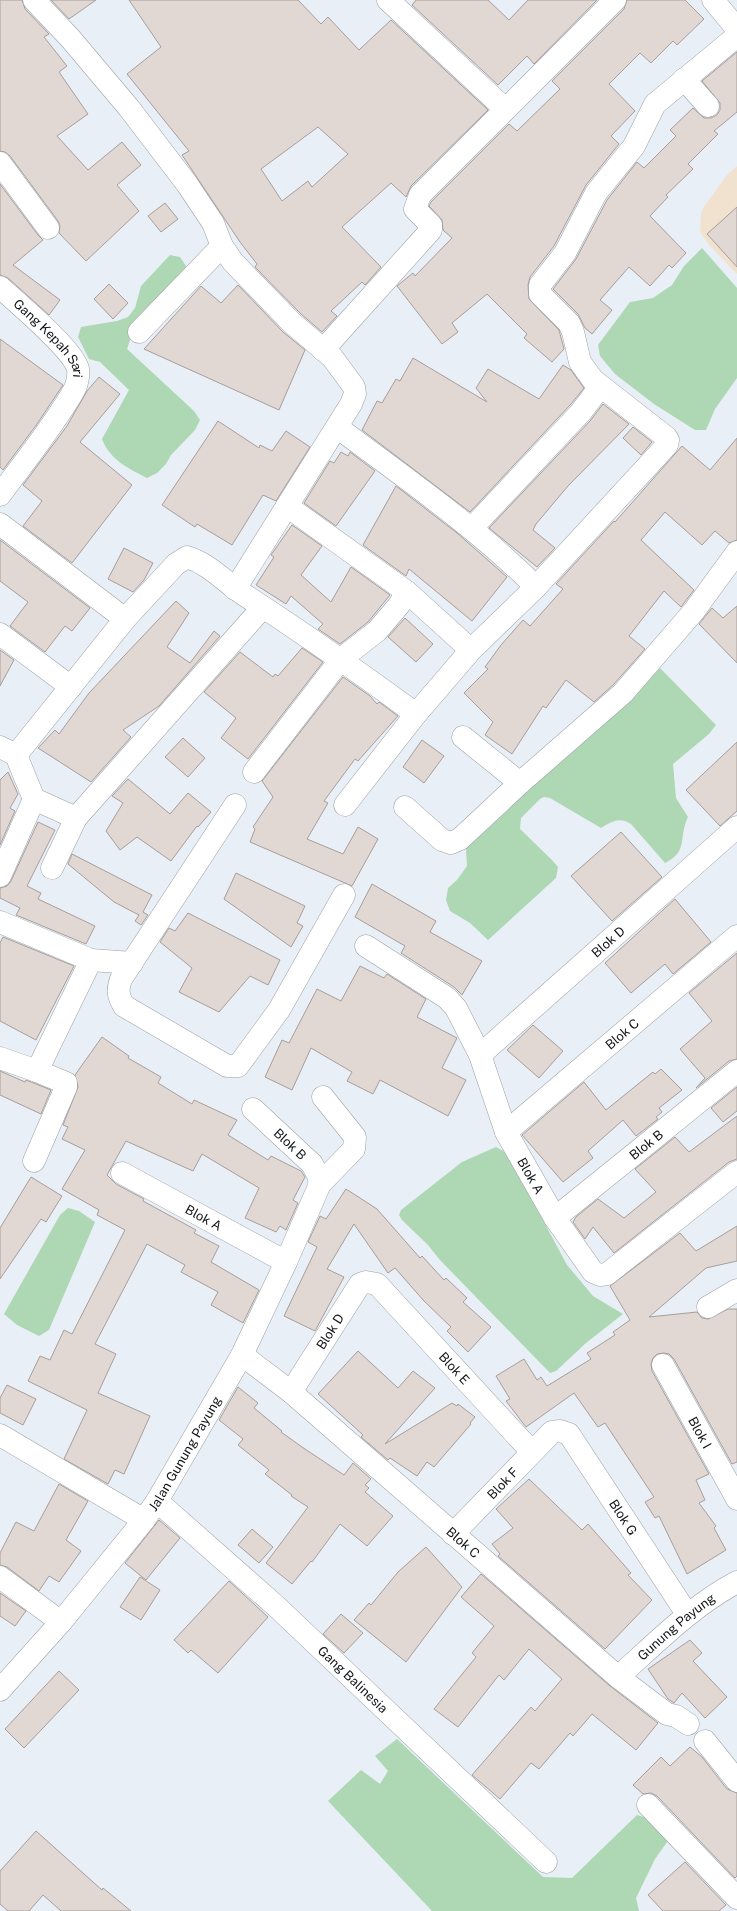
<svg xmlns="http://www.w3.org/2000/svg" width="737" height="1911" viewBox="0 0 737 1911" font-family="'Public Sans',sans-serif">
<style>
.education{fill:#f0e2cf}
.green{fill:#aed7b4}
.building{fill:#e1d7d3;stroke:#a79e9a;fill-rule:evenodd}
.lines{fill:none;stroke-linecap:round;stroke-linejoin:round}
.minor-casing{stroke:#9ba0a7;stroke-width:23}
.minor{stroke:#fff;stroke-width:22}
.labels{text-anchor:middle;stroke-width:3;stroke-linejoin:round;paint-order:stroke}
.street-label{font-size:13px;fill:#141619;stroke:#f9fbfe}
</style>
<rect width="100%" height="100%" fill="#e9eff6"/>
<!-- education -->
<polygon class="education" points="737,166 737,274 709,245 700,232 701,213 703,208 727,175"/>
<!-- green -->
<g class="green">
<polygon points="702,248 737,288 737,378 715,409 706,430 695,430 654,404 615,374 600,356 598,345 630,302 653,298 672,285 684,266"/>
<path d="M 170,255 L 180,257 L 186,266 L 180,281 L 133,331 L 127,349 L 194,411 L 200,420 L 195,430 L 171,455 L 166,464 L 157,473 L 147,478 C 128,468 110,460 102,439 L 129,390 L 100,362 L 89,359 L 78,337 L 81,327 L 117,321 L 128,317 L 135,308 L 141,286 Z"/>
<path d="M 660,668 L 716,725 L 709,734 L 673,764 L 676,798 L 688,817 C 678,838 689,851 665,863 L 631,824 C 619,817 613,821 601,828 L 550,798 L 544,797 L 540,799 L 521,818 L 520,829 L 551,859 L 558,867 L 556,878 L 488,940 L 470,923 L 450,911 L 446,900 L 448,888 L 457,880 L 467,866 L 466,848 L 550,770 L 623,708 Z"/>
<polygon points="496,1147 507,1153 567,1265 593,1296 623,1314 586,1343 556,1371 550,1373 440,1260 428,1245 402,1220 399,1215 401,1210 462,1162"/>
<polygon points="68,1208 79,1211 95,1222 49,1330 39,1336 17,1325 4,1314 60,1215"/>
<polygon points="397,1739 543,1877 572,1878 637,1815 651,1819 670,1838 655,1859 636,1898 639,1911 432,1911 328,1801 361,1770 380,1784 388,1771 375,1756"/>
</g>
<!-- building -->
<g class="building">
<polygon points="0,0 22,0 25,9 49,34 44,37 67,66 59,72 88,114 57,136 88,170 122,142 141,165 117,185 139,211 86,261 59,233 60,226 58,221 10,156 5,152 0,151"/>
<polygon points="51,0 96,0 69,19"/>
<path d="M 129,0 L 298,0 L 321,24 L 328,17 L 359,50 L 391,20 L 488,110 L 411,186 L 406,197 L 391,183 L 342,227 L 381,267 L 365,285 L 362,282 L 331,311 L 337,316 L 322,332 L 301,314 L 255,267 L 257,264 L 240,242 L 182,155 L 189,151 L 127,74 L 161,47 ZM 318,127 L 348,154 L 312,187 L 308,181 L 282,201 L 261,169 Z"/>
<polygon points="416,0 488,0 509,20 528,0 597,0 534,64 527,56 498,85 412,5"/>
<polygon points="627,0 685,0 704,19 677,45 673,41 651,63 640,53 609,84 635,111 611,136 619,144 586,185 554,246 530,277 528,285 529,299 559,330 564,349 552,362 524,338 527,334 487,294 452,323 458,332 442,344 397,286 413,273 415,276 452,238 443,230 442,220 429,206 431,202 509,124 517,131 560,89 552,81 624,9"/>
<polygon points="737,52 737,112 714,131 718,134 688,164 693,169 666,195 668,197 650,216 686,253 672,268 669,265 650,286 629,267 600,300 612,310 592,334 585,328 578,314 553,289 576,259 607,200 637,162 644,168 676,136 670,130 693,108 704,118 711,118 717,115 720,110 720,103 702,81"/>
<polygon points="0,184 38,235 43,240 13,265 60,300 49,315 8,278 0,275"/>
<polygon points="165,203 178,219 161,232 148,216"/>
<polygon points="737,207 737,267 707,234"/>
<polygon points="109,284 128,303 113,319 94,299"/>
<polygon points="238,285 283,332 305,350 279,410 144,349 201,286 221,303"/>
<polygon points="0,339 63,385 37,424 3,470 0,467"/>
<polygon points="413,358 487,402 476,388 488,369 539,399 563,365 571,370 584,388 571,404 470,512 362,430 377,401 382,403 396,379 400,381"/>
<polygon points="99,377 120,394 80,442 132,485 72,563 23,526 42,501 23,485 67,426 87,391"/>
<polygon points="603,404 629,424 568,486 536,524 533,530 555,548 537,567 489,528 590,421"/>
<polygon points="218,421 259,448 260,445 272,451 286,431 310,447 276,501 263,495 232,545 197,524 195,527 162,505"/>
<polygon points="633,427 652,442 641,455 623,438"/>
<polygon points="737,438 737,540 729,543 715,531 702,545 665,512 641,540 694,590 684,603 681,607 664,591 629,636 645,649 614,684 594,702 566,680 546,708 543,706 512,754 485,735 493,722 464,693 488,669 485,667 501,645 523,620 530,626 563,589 556,584 614,521 615,522 682,446 710,470"/>
<polygon points="341,452 348,456 350,452 375,471 336,526 304,503 330,461 334,463"/>
<polygon points="396,486 457,533 507,577 472,621 409,569 406,576 363,545"/>
<polygon points="292,525 322,546 301,575 331,602 351,567 390,595 368,622 340,644 318,629 323,624 291,596 286,604 256,585 274,557 271,555"/>
<polygon points="0,540 90,608 72,631 65,626 45,652 10,626 28,602 0,581"/>
<polygon points="124,548 153,563 144,580 133,592 108,579"/>
<polygon points="176,601 189,613 167,647 190,663 214,631 220,636 159,706 123,730 131,737 91,782 38,748 55,730 59,734 89,693"/>
<polygon points="737,606 737,663 699,624 712,608 723,618"/>
<polygon points="405,618 433,644 416,662 388,637"/>
<polygon points="302,648 323,662 248,759 221,738 236,718 204,692 240,652 273,677 275,674 278,676"/>
<polygon points="0,650 14,660 0,686"/>
<polygon points="343,677 370,696 377,704 379,702 398,716 358,761 355,759 324,801 328,803 307,839 343,854 358,827 378,839 352,886 250,842 255,829 253,827 273,797 262,781"/>
<polygon points="183,738 205,758 188,777 165,757"/>
<polygon points="422,740 444,756 424,783 403,767"/>
<polygon points="737,742 737,811 720,826 686,790"/>
<polygon points="8,772 18,794 10,808 15,811 0,845 0,780"/>
<polygon points="128,779 170,814 188,793 211,812 198,827 197,826 171,861 137,837 120,850 106,831 123,803 112,796"/>
<polygon points="38,822 55,830 27,886 41,893 38,899 95,926 86,944 16,915 20,908 0,898 0,888 7,886 11,881"/>
<polygon points="621,832 662,877 612,921 571,876"/>
<polygon points="72,854 152,895 143,912 148,915 141,925 135,921 139,915 114,902 68,864"/>
<polygon points="236,873 305,906 297,923 303,926 291,947 224,899"/>
<polygon points="372,884 436,921 430,932 482,961 462,995 454,987 401,953 405,946 355,917"/>
<polygon points="675,899 711,942 673,974 665,964 631,993 605,963"/>
<polygon points="188,913 280,960 268,985 250,976 219,1012 179,992 192,968 160,942 169,928 175,931"/>
<polygon points="3,937 74,966 36,1040 0,1021 0,943"/>
<polygon points="737,953 737,1059 729,1061 696,1088 705,1078 680,1049 712,1021 689,993"/>
<polygon points="360,966 384,978 387,974 426,999 417,1017 457,1038 442,1068 466,1080 448,1116 380,1080 373,1094 347,1081 352,1072 311,1048 292,1090 265,1077 282,1040 289,1043 317,989 341,1001"/>
<polygon points="533,1025 563,1051 539,1078 507,1050"/>
<polygon points="102,1037 129,1056 128,1058 161,1077 158,1083 192,1104 194,1100 237,1120 228,1135 268,1160 271,1156 301,1171 305,1177 293,1200 298,1203 286,1230 280,1226 276,1232 245,1218 259,1188 202,1154 193,1171 126,1141 107,1175 116,1184 144,1199 143,1201 196,1230 194,1233 219,1246 211,1262 259,1290 243,1323 211,1305 218,1292 181,1272 185,1265 147,1244 95,1344 116,1354 98,1393 150,1416 124,1474 115,1470 108,1484 64,1459 87,1410 28,1381 40,1356 50,1360 64,1330 72,1334 125,1230 97,1215 99,1210 62,1189 85,1150 62,1139 68,1127 63,1125 78,1087 75,1075"/>
<polygon points="661,1069 682,1090 659,1108 662,1112 656,1117 658,1119 636,1136 623,1120 588,1151 593,1158 563,1182 522,1135 584,1082 606,1110 653,1072 655,1074"/>
<polygon points="0,1071 25,1082 26,1080 51,1090 41,1114 0,1095"/>
<polygon points="737,1087 737,1111 723,1122 711,1108"/>
<polygon points="737,1116 737,1159 729,1162 614,1253 593,1227 585,1239 573,1222 576,1217 598,1199 624,1218 656,1192 635,1169 675,1137 689,1152"/>
<polygon points="31,1177 62,1196 46,1222 41,1219 0,1279 0,1228"/>
<polygon points="346,1189 377,1209 420,1258 422,1256 444,1280 446,1278 467,1298 463,1302 491,1327 468,1352 447,1331 451,1327 424,1301 395,1268 388,1273 354,1224 327,1269 344,1277 315,1331 284,1316 317,1247 308,1242 320,1216 326,1219"/>
<polygon points="737,1226 737,1261 706,1268 649,1317 697,1312 702,1318 708,1319 728,1309 737,1309 737,1462 732,1464 674,1359 669,1354 664,1353 657,1354 653,1358 651,1364 652,1371 709,1474 696,1480 705,1500 699,1503 716,1526 714,1528 726,1550 687,1574 659,1516 655,1518 645,1502 654,1497 605,1423 598,1427 574,1393 526,1427 506,1401 510,1399 496,1376 524,1359 537,1380 541,1377 547,1386 591,1359 587,1353 615,1335 613,1332 630,1320 610,1286 680,1233 696,1251"/>
<polygon points="358,1351 398,1388 413,1371 435,1388 385,1444 452,1403 457,1406 458,1404 475,1417 470,1423 471,1424 434,1467 427,1462 417,1476 390,1458 388,1460 361,1437 363,1435 318,1394"/>
<polygon points="7,1385 36,1399 23,1425 0,1413 0,1398"/>
<polygon points="238,1387 258,1403 254,1408 282,1431 281,1432 302,1447 344,1475 353,1463 371,1479 365,1485 369,1488 365,1492 393,1516 367,1546 340,1524 312,1562 311,1561 292,1584 266,1563 308,1507 291,1496 292,1495 265,1474 269,1470 238,1445 243,1439 219,1420"/>
<polygon points="529,1479 582,1530 588,1524 631,1573 628,1575 652,1600 605,1649 498,1556 500,1554 492,1544 513,1528 496,1509"/>
<polygon points="59,1484 88,1501 66,1540 81,1551 59,1582 49,1576 39,1591 7,1567 0,1565 0,1553 16,1522 34,1531"/>
<polygon points="159,1520 180,1538 146,1580 125,1563"/>
<polygon points="252,1529 273,1547 259,1563 238,1545"/>
<polygon points="426,1547 462,1587 406,1662 354,1620 369,1603 371,1605 398,1572"/>
<polygon points="481,1574 610,1686 658,1723 636,1750 592,1714 573,1736 570,1733 539,1769 531,1763 500,1799 472,1775 531,1707 535,1711 562,1679 529,1649 504,1680 499,1675 458,1727 434,1709 476,1657 472,1653 494,1626 461,1597"/>
<polygon points="140,1577 160,1590 141,1620 120,1607"/>
<polygon points="229,1581 268,1617 218,1673 191,1650 188,1653 174,1640"/>
<polygon points="0,1593 26,1611 15,1626 0,1616"/>
<polygon points="341,1614 363,1633 344,1653 323,1634"/>
<polygon points="690,1640 702,1653 693,1661 727,1697 705,1718 682,1693 674,1703 668,1699 648,1669"/>
<polygon points="59,1671 79,1690 24,1748 5,1729"/>
<polygon points="690,1747 702,1757 727,1789 737,1793 737,1876 735,1878 657,1796 651,1793 643,1794 633,1785 661,1757 670,1766"/>
<polygon points="36,1831 102,1890 103,1888 131,1911 61,1911 43,1895 29,1911 8,1911 0,1904 0,1871"/>
<polygon points="685,1862 726,1905 719,1911 663,1911 648,1895"/>
</g>
<g class="lines">
<!-- minor casing -->
<g class="minor-casing">
<g id="minor">
<polyline points="34,0 70,38 129,108 187,184 213,223 222,246 233,262 292,323 332,357 354,387 355,394 351,404 235,589"/>
<polyline points="388,0 505,109"/>
<polyline points="713,0 737,29"/>
<polyline points="684,79 708,106"/>
<polyline points="0,163 48,228"/>
<path id="s1" d="M 0,287 C 17,303 73,349 78,369 C 79,376 77,386 73,392 C 52,428 25,461 0,495"/>
<polyline points="139,332 222,246"/>
<polyline points="323,350 431,230 431,225 415,209 420,195 615,0"/>
<path d="M 337,427 C 405,478 476,527 536,587"/>
<polyline points="287,506 407,592 471,650"/>
<polyline points="0,524 125,619"/>
<polyline points="472,528 581,412 600,387"/>
<polyline points="0,634 71,687"/>
<polyline points="463,737 520,783"/>
<polyline points="0,747 16,755 34,799 76,818"/>
<path d="M 16,755 L 125,619 L 176,564 L 187,557 C 209,564 224,581 243,594 C 302,632 360,673 416,714"/>
<polyline points="254,772 341,659 377,631 399,605 407,592"/>
<path d="M 235,805 L 121,979 C 117,990 118,996 124,1006 L 227,1066 L 238,1066 L 279,1010 L 344,895"/>
<polyline points="345,805 416,714 471,650 536,587 667,445 668,440 666,437 593,380 580,362 573,332 569,323 540,294 540,285 565,253 596,193 634,146 655,104 737,36"/>
<polyline points="405,807 442,840 451,843 460,839 520,783 623,693 694,611 737,552"/>
<polyline points="52,868 76,818 263,607"/>
<polyline points="0,876 34,799"/>
<polyline points="0,922 91,960 132,963"/>
<path id="s2" d="M 366,946 L 447,998 L 456,1008 L 480,1055 L 506,1132 L 555,1218 L 593,1272 L 600,1275 L 607,1274 L 737,1172"/>
<path id="s3" d="M 480,1055 L 737,827"/>
<polyline points="0,1058 37,1071 66,1083 66,1087 34,1161"/>
<polyline points="37,1071 91,960"/>
<path id="s4" d="M 253,1109 L 312,1164 L 318,1175 L 320,1184"/>
<path id="s5" d="M 506,1132 L 737,936"/>
<path id="s6" d="M 122,1173 L 286,1262"/>
<path id="s7" d="M 555,1218 L 737,1071"/>
<polyline points="708,1307 737,1290"/>
<path id="s8" d="M 242,1355 L 291,1392 L 618,1677 L 667,1714 L 676,1716 L 688,1724"/>
<path id="s9" d="M 663,1365 L 737,1499"/>
<path id="s10" d="M 291,1392 L 360,1284 L 366,1282 L 377,1284 L 532,1452"/>
<polyline points="0,1435 144,1520"/>
<path id="s11" d="M 157,1501 L 277,1607 L 546,1862"/>
<path id="s12" d="M 453,1534 L 552,1432 L 560,1431 L 569,1434 L 687,1614"/>
<polyline points="0,1577 61,1622"/>
<path id="s13" d="M 618,1677 C 656,1643 692,1606 737,1582"/>
<path id="s14" d="M 0,1690 L 61,1622 L 144,1520 L 157,1501 L 242,1355 L 286,1262 L 320,1184 L 354,1149 L 355,1137 L 323,1097"/>
<polyline points="705,1741 737,1781"/>
<polyline points="648,1805 737,1898"/>
</g>
</g>
<!-- minor -->
<use href="#minor" class="minor"/>
</g>
<g class="labels">
<!-- street labels -->
<g class="street-label">
<text dy="5" stroke="none"><textPath href="#s1" startOffset="72">Gang Kepah Sari</textPath></text>
<text dy="5" stroke="none"><textPath href="#s3" startOffset="171">Blok D</textPath></text>
<text dy="5" stroke="none"><textPath href="#s5" startOffset="152">Blok C</textPath></text>
<text dy="5" stroke="none"><textPath href="#s4" startOffset="51">Blok B</textPath></text>
<text dy="5" stroke="none"><textPath href="#s7" startOffset="117">Blok B</textPath></text>
<text dy="5" stroke="none"><textPath href="#s2" startOffset="294">Blok A</textPath></text>
<text dy="5" stroke="none"><textPath href="#s6" startOffset="93">Blok A</textPath></text>
<text dy="5" stroke="none"><textPath href="#s10" startOffset="72">Blok D</textPath></text>
<text dy="5" stroke="none"><textPath href="#s10" startOffset="260">Blok E</textPath></text>
<text dy="5" stroke="none"><textPath href="#s9" startOffset="77">Blok I</textPath></text>
<text dy="5" stroke="none"><textPath href="#s14" startOffset="301">Jalan Gunung Payung</textPath></text>
<text dy="5" stroke="none"><textPath href="#s12" startOffset="71">Blok F</textPath></text>
<text dy="5" stroke="none"><textPath href="#s12" startOffset="259">Blok G</textPath></text>
<text dy="5" stroke="none"><textPath href="#s8" startOffset="290">Blok C</textPath></text>
<text dy="5" stroke="none"><textPath href="#s13" startOffset="77">Gunung Payung</textPath></text>
<text dy="5" stroke="none"><textPath href="#s11" startOffset="265">Gang Balinesia</textPath></text>
</g>
</g>
</svg>
